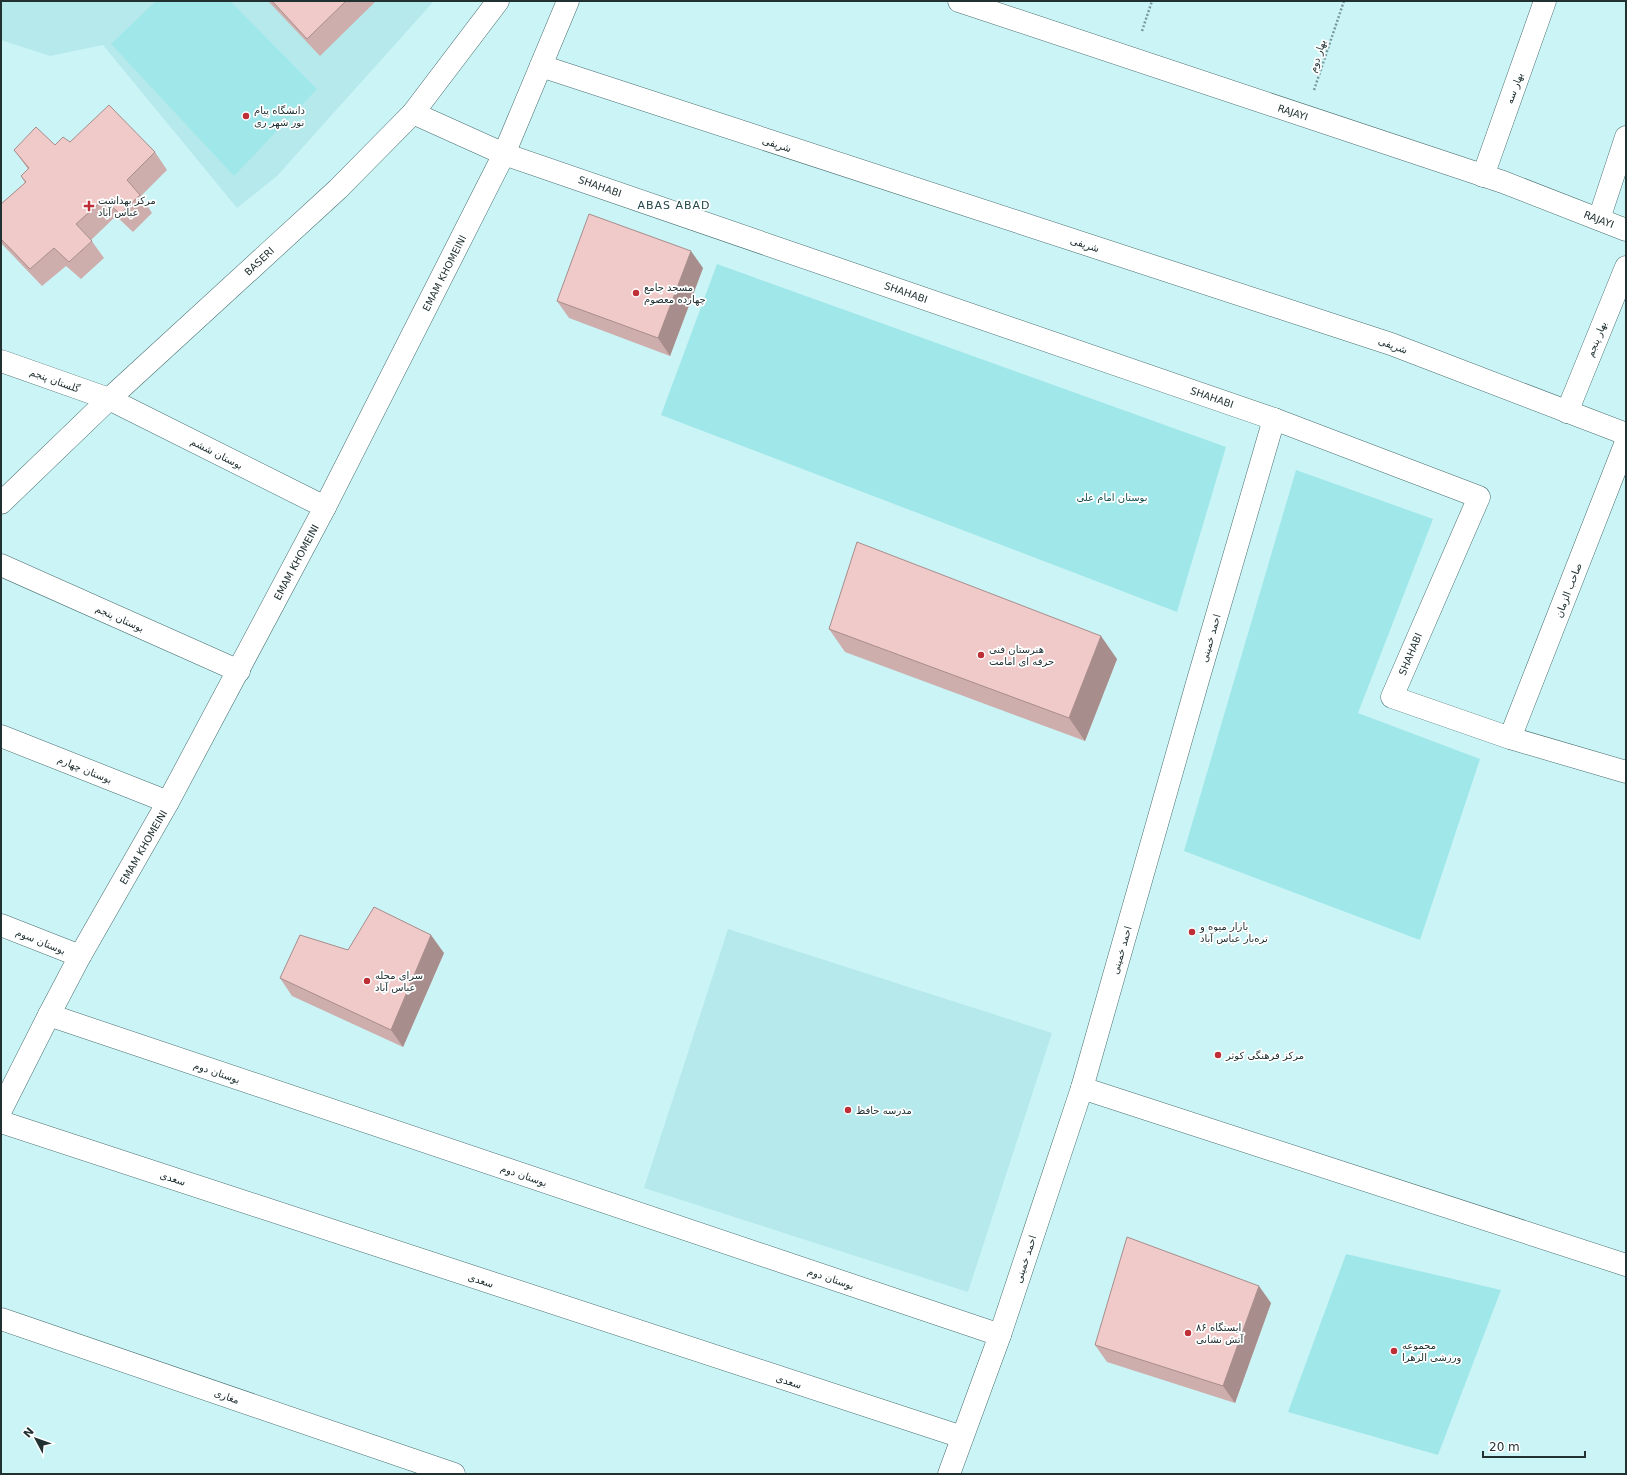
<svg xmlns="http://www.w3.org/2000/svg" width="1627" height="1475" viewBox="0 0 1627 1475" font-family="'DejaVu Sans','Noto Naskh Arabic',sans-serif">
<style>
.built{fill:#b6e9eb}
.green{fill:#a0e7ea}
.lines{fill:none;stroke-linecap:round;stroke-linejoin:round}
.minor-casing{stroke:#486e6f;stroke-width:23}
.path{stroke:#7b989a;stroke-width:2.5;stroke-dasharray:2 2;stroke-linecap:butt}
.minor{stroke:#fff;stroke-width:22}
.wall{fill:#ceaeac}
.shaded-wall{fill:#a78d8c}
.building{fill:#efcac8;stroke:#a78d8c}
.poi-dot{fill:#be2e37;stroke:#fff;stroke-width:1.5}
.labels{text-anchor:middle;stroke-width:3.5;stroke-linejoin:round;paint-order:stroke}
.street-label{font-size:10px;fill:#213132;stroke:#fff}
.poi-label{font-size:10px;fill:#213132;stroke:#fff;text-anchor:start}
.park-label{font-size:10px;fill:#164e50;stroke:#fff}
.neighbourhood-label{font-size:11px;letter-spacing:1px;fill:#224749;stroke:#fff}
</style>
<rect width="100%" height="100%" fill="#cbf4f6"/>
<!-- built -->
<g class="built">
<polygon points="1,1 434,1 277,176 237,208 103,45 50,56 1,40"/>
<polygon points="728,929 1052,1033 968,1292 644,1188"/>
</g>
<!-- green -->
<g class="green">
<polygon points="156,1 230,1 317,89 234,176 111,44"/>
<polygon points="717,264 1226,447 1177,612 661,415"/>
<polygon points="1296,470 1433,519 1358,713 1480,759 1420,940 1184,851"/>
<polygon points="1346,1254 1501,1290 1438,1455 1288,1412"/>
</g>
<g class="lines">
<!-- minor casing -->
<g class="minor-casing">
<g id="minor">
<polyline points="959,1 1503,182 1626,230"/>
<polyline points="541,66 1391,344 1626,434"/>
<polyline points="413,113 504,154 1274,419 1479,497 1392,697 1510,738 1626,772"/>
<polyline points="1483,176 1545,1"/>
<polyline points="1599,219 1626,137"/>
<polyline points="1,361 109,399 325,507"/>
<polyline points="1567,412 1626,267"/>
<polyline points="1,503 109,399 338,189 413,113 498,1"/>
<polyline points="1,565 239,671"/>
<polyline points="1,736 168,802"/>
<polyline points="1510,738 1626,442"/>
<polyline points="1,925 80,956"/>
<polyline points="49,1015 1000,1335"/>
<polyline points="1082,1088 1626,1265"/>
<polyline points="1,1110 49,1015 80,956 168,802 325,507 504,154 568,1"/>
<polyline points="1,1122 962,1437"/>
<polyline points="1,1319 454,1474"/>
<polyline points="949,1474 1000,1335 1082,1088 1198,680 1274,419"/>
</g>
</g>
<!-- path -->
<g class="path">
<polyline points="1142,31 1152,1"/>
<polyline points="1314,90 1344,1"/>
</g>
<!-- minor -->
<use href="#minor" class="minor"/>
</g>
<!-- wall -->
<g class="wall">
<polygon points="268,1 376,1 320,56"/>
<polygon points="70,142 155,152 167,170 141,196 152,213 133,232 116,216 91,240 104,258 81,279 66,266 42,286 1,243 1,204 25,183 21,176 28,169 14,150 55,145"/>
<polygon points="703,268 670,356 569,318 557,301"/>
<polygon points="829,629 1117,659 1085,741 845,652"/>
<polygon points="348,950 444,953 403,1047 292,996 280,978"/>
<polygon points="1271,1303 1235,1403 1107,1362 1095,1345"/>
</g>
<!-- shaded-wall -->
<g class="shaded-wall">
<polygon points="691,251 703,268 670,356 658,338"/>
<polygon points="1101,636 1117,659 1085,741 1069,718"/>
<polygon points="431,935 444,953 403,1047 391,1030"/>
<polygon points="1259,1286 1271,1303 1235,1403 1223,1386"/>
</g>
<!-- building -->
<g class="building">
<polygon points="272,1 346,1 307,39"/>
<polygon points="109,105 155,152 127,180 140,195 120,214 104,199 76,224 92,241 69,262 54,248 30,269 1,239 1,204 26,182 21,176 29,168 14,150 36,127 55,145 63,137 70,142"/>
<polygon points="589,214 691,251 658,338 557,301"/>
<polygon points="857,542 1101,636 1069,718 829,629"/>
<polygon points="374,907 431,935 391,1030 280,978 300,935 348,950"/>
<polygon points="1127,1237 1259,1286 1223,1386 1095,1345"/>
</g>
<!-- markers -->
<g class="poi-dot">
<circle cx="246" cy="116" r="4"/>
<path d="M87 200h4v4h4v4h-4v4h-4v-4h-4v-4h4z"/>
<circle cx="636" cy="293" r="4"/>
<circle cx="981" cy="655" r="4"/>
<circle cx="1192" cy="932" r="4"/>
<circle cx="367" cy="981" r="4"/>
<circle cx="1218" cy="1055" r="4"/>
<circle cx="848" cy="1110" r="4"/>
<circle cx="1188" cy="1333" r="4"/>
<circle cx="1394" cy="1351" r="4"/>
</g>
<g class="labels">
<!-- street labels -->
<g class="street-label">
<text transform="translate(1317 56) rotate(-72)" y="4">بهار دوم</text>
<text transform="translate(1514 88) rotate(-70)" y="4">بهار سه</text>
<text transform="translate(1293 112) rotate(18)" y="4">RAJAYI</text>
<text transform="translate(777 144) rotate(18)" y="4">شریفی</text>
<text transform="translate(600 186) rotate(19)" y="4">SHAHABI</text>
<text transform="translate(1599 219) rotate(21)" y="4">RAJAYI</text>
<text transform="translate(1085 244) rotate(18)" y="4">شریفی</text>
<text transform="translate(259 261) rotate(-43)" y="4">BASERI</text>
<text transform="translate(444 273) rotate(-63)" y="4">EMAM KHOMEINI</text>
<text transform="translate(906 292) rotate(19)" y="4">SHAHABI</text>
<text transform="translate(1596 339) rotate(-68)" y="4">بهار پنجم</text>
<text transform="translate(1393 345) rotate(20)" y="4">شریفی</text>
<text transform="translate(55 380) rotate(20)" y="4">گلستان پنجم</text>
<text transform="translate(1212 397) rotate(19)" y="4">SHAHABI</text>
<text transform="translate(217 453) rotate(27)" y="4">بوستان ششم</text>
<text transform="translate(296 562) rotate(-62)" y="4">EMAM KHOMEINI</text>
<text transform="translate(1568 590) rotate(-69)" y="4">صاحب الزمان</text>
<text transform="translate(120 618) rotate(24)" y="4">بوستان پنجم</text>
<text transform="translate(1210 638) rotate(-74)" y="4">احمد خمینی</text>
<text transform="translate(1410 654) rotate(-67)" y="4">SHAHABI</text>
<text transform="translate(85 769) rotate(22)" y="4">بوستان چهارم</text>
<text transform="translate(143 847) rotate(-60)" y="4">EMAM KHOMEINI</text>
<text transform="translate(41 941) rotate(22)" y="4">بوستان سوم</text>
<text transform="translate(1121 950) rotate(-74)" y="4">احمد خمینی</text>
<text transform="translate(217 1072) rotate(19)" y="4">بوستان دوم</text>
<text transform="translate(524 1175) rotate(19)" y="4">بوستان دوم</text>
<text transform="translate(173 1178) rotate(18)" y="4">سعدی</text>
<text transform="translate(1025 1259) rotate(-72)" y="4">احمد خمینی</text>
<text transform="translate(831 1278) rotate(19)" y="4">بوستان دوم</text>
<text transform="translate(481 1280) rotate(18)" y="4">سعدی</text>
<text transform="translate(789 1381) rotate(18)" y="4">سعدی</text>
<text transform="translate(227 1396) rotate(19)" y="4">مغاری</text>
</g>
<!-- poi labels -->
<g class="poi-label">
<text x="254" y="114">دانشگاه پیام<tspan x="254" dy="12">نور شهر ری</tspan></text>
<text x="98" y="204">مرکز ‌بهداشت<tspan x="98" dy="12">عباس آباد</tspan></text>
<text x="644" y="291">مسجد جامع<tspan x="644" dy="12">چهارده معصوم</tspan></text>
<text x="989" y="653">هنرستان فنی<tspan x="989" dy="12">حرفه ای امامت</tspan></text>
<text x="1200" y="930">بازار میوه و<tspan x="1200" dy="12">تره‌بار عباس آباد</tspan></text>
<text x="375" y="979">سرای محله<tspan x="375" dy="12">عباس آباد</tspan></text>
<text x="1226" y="1059">مرکز فرهنگی کوثر</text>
<text x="856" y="1114">مدرسه حافظ</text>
<text x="1196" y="1331">ایستگاه ۸۶<tspan x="1196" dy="12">آتش نشانی</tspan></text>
<text x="1402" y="1349">مجموعه<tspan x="1402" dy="12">ورزشی الزهرا</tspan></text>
</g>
<!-- park labels -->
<g class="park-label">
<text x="1112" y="501">بوستان امام علی</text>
</g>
<!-- neighbourhood labels -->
<g class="neighbourhood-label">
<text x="674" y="209">ABAS ABAD</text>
</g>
</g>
<!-- border -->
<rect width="1627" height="1475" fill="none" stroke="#213132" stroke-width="4"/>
<!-- north arrow -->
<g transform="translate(36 1439) rotate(311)" stroke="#ffffff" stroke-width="3" paint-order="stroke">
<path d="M0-3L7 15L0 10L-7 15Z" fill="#213132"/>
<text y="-6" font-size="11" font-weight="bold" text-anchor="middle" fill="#213132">N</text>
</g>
<!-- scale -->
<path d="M1483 1451v6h102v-6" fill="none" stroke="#213132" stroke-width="2"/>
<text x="1489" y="1451" font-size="12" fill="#213132" stroke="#ffffff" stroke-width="3" paint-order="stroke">20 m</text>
</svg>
